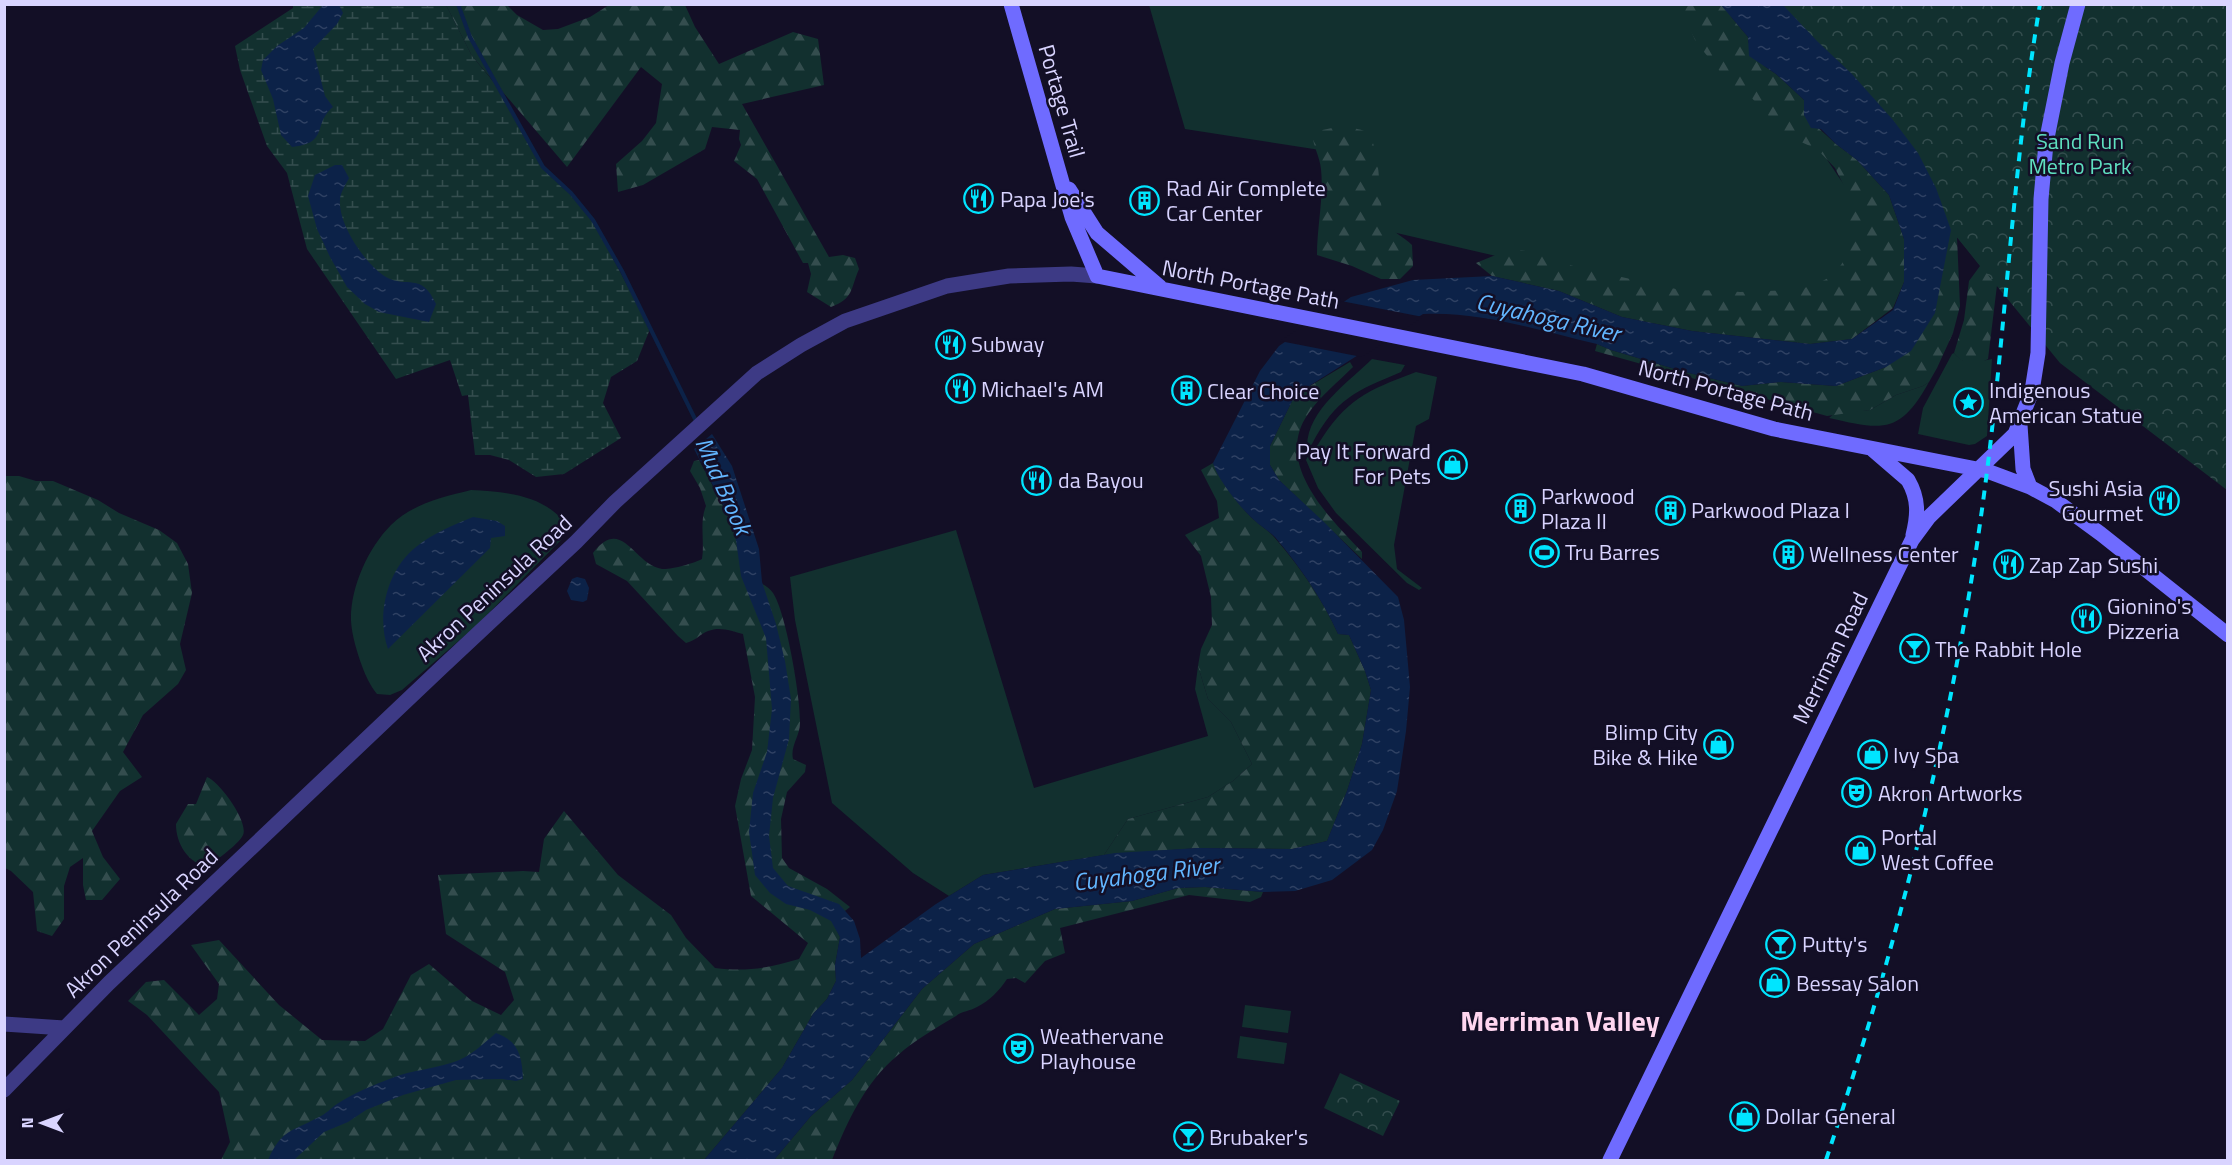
<svg xmlns="http://www.w3.org/2000/svg" width="2232" height="1165" font-family="'Titillium Web',sans-serif">
<style>
.green{fill:#12302f}
.forest{fill:url(#forest-firs)}
.wetland{fill:url(#wetland-marsh)}
.park{fill:url(#park-crowns)}
.water{fill:url(#water-ripples)}
.pier{fill:#130f26}
.lines{fill:none;stroke-linecap:round;stroke-linejoin:round}
.stream{stroke:#0c2248;stroke-width:4}
.tertiary{stroke:#3d3a85;stroke-width:15}
.secondary{stroke:#6f6bff;stroke-width:15}
.rail{stroke:#00e5ff;stroke-width:4;stroke-dasharray:9 8;stroke-linecap:butt}
.labels{text-anchor:middle;stroke-width:5;stroke-linejoin:round;paint-order:stroke}
.street-label{font-size:22px;fill:#d9d4ff;stroke:#130f26}
.park-label{font-size:22px;fill:#5fe0c0;stroke:#130f26}
.poi-label{font-size:22px;fill:#d9d4ff;stroke:#130f26;text-anchor:start}
.water-label{font-size:24px;font-style:italic;fill:#62b6ff;stroke:#130f26}
.district-label{font-size:28px;font-weight:bold;fill:#ffd6f0;stroke:#130f26}
</style>
<defs>
<pattern id="forest-firs" width="22" height="20" patternUnits="userSpaceOnUse" patternTransform="scale(1.5)"><rect width="22" height="20" fill="#12302f"/><path d="M5 1l3.5 6h-7zM16 11l3.5 6h-7z" fill="#344d4e"/></pattern>
<pattern id="wetland-marsh" width="20" height="14" patternUnits="userSpaceOnUse" patternTransform="scale(1.5)"><rect width="20" height="14" fill="#12302f"/><path d="M1 5h8M5 5V1M11 12h8M15 12V8" fill="none" stroke="#344d4e"/></pattern>
<pattern id="park-crowns" width="20" height="18" patternUnits="userSpaceOnUse" patternTransform="scale(1.5)"><rect width="20" height="18" fill="#12302f"/><path d="M2 6a3 3 0 1 1 6 0M12 15a3 3 0 1 1 6 0" fill="none" stroke="#344d4e"/></pattern>
<pattern id="water-ripples" width="26" height="14" patternUnits="userSpaceOnUse" patternTransform="scale(1.5)"><rect width="26" height="14" fill="#0c2248"/><path d="M2 4q2-2 4 0t4 0M15 11q2-2 4 0t4 0" fill="none" stroke="#2f4163"/></pattern>
</defs>
<rect width="100%" height="100%" fill="#130f26"/>
<path class="green" d="M1149 5H1723L1896 262 1799 326 1336 219 1346 154 1185 129Z
M1954 353C1965 367 1978 361 1992 359L1987 436 1975 444 1969 445 1918 434 1923 408 1952 354Z
M1372 359 1405 365 1401 372C1356 391 1336 398 1312 444L1309 447 1307 446C1308 409 1348 383 1372 359Z
M1416 372 1437 377 1429 419 1416 426 1394 545 1397 569 1422 588 1419 590 1407 583 1336 513 1318 488 1306 460C1308 455 1314 451 1317 446 1346 399 1366 391 1416 372Z
M1929 382C1900 435 1882 430 1829 418L1835 413 1870 410 1896 395 1923 386Z
M471 490C504 492 542 494 564 522L562 539 477 625 402 690 390 695 377 694C370 685 366 677 362 666 357 652 352 636 351 621 350 588 368 548 391 525 412 504 443 497 471 490Z
M956 530 1034 788 1208 736 1195 689 1198 666 1208 699 1231 722 1252 764 1233 781 1208 797 1128 819 1104 855 983 875 949 896 913 873 832 803 795 620 790 577Z
M1245 1005 1291 1011 1288 1033 1242 1027Z
M1240 1036 1287 1043 1284 1064 1237 1058Z"/>
<path class="forest" d="M446 5H507L517 15 543 30 558 29 590 17 609 5H685L695 27 719 64 793 32 818 39 824 85 742 104 829 257 843 255 855 258 859 269C850 290 854 298 831 307L807 292 811 274 808 263H803L757 179 734 161 741 145 739 139 740 130 712 127 705 149 643 185 618 192 616 164 642 141 656 123 662 84 641 67 567 167 472 56Z
M1683 5H1721L1748 37 1749 56 1776 74 1804 100V115L1836 144 1857 160 1889 195 1904 239V282L1893 308 1852 339 1810 344 1692 331 1622 317 1559 291 1492 276 1476 263 1498 254 1519 250 1538 253 1576 267 1685 291 1719 290 1740 292 1792 290 1813 286 1830 277 1841 265 1849 252 1853 237 1848 222 1844 186 1835 168 1817 149 1801 142 1780 128 1748 94 1734 89 1696 42 1685 18Z
M1351 127C1355 129 1360 129 1364 131 1384 143 1376 200 1385 220 1390 231 1404 237 1412 245L1413 266 1400 279H1381L1352 266 1317 255C1317 226 1324 197 1321 169 1320 156 1311 143 1313 132L1332 128Z
M1936 188 1997 285 1988 359C1975 366 1963 365 1954 353L1964 320 1969 281 1980 266 1957 237 1960 306 1953 333 1937 368 1929 382 1923 386 1896 395 1870 410 1827 416 1595 351 1597 344 1611 350 1685 372 1742 386 1781 382 1836 386 1886 367Z
M1350 362 1353 367C1338 382 1320 396 1308 414 1273 464 1330 518 1362 552V559L1279 480 1270 465V446L1295 395Z
M699 460 734 526 746 575C754 580 768 585 773 593 786 612 801 699 800 723 800 736 790 746 793 759L806 765 805 772 787 792 781 819 782 858 789 868 827 889 850 907 832 921 840 937 835 965 836 981 827 999 813 1014 782 1068 704 1160H221L230 1142 219 1092 147 1015 128 1001 146 982 164 980 199 1015 217 999 219 984 191 945 219 940 279 1005 322 1040 365 1041 383 1029 411 975 429 964 472 1001 501 1015 514 1000 505 972 446 934 438 875 523 871 539 872 544 839 564 811 618 875 671 915 686 938 715 968C747 972 768 968 799 959L808 943 751 896 735 806 741 779 752 750 755 697 743 634C732 631 720 626 708 631 700 634 697 640 686 643L678 636 627 581 596 564 593 553C622 515 634 565 662 569 670 570 695 563 702 559 705 541 699 523 706 506L700 488 690 471 694 461Z
M1213 463C1219 480 1240 507 1253 519 1260 526 1268 530 1274 537 1300 567 1322 598 1338 634L1349 635 1365 671 1371 690 1362 744 1347 791 1327 841 1292 849 1198 848 1104 855 1128 819 1208 797 1233 781 1252 764 1231 722 1208 699 1198 666 1201 649 1212 625 1211 597 1201 556 1185 535 1219 518 1217 501 1201 470Z
M5 476H19L36 481H53L98 500 119 513 159 530 177 543 188 564 192 593 180 644 186 670 178 684 143 715 123 752 142 777 120 791 92 831 103 857 120 879 102 900H86L83 885V858L70 867 64 886V919L52 936 37 931 33 892 11 871 5 868Z
M207 777C219 781 249 822 243 835 238 845 217 859 208 867 188 863 176 844 176 824L188 804H196Z
M1205 887 1263 892 1261 897 1250 902 1189 895 1060 928 1065 953 1045 961 1025 983 1016 978 1007 979C1000 990 989 1001 977 1007 970 1011 962 1011 956 1016 936 1028 915 1040 898 1055 865 1082 847 1122 832 1160H774L811 1116 852 1080 922 989 974 944 1055 909 1132 901 1178 888Z"/>
<path class="wetland" d="M293 5H446L472 56 497 86 543 167 571 193 593 220 650 329 637 361 611 377 603 403 621 438 564 474 536 477 509 460 490 455H475L468 395 462 396 450 360 396 379 307 249 287 173 267 146 240 70 235 46 293 8Z"/>
<path class="park" d="M1752 5H2227V490L2060 363 1951 230Z
M1340 1073 1400 1101 1383 1136 1324 1108Z"/>
<path class="water" d="M323 5H339L343 13 337 24 313 49 325 96 333 107C312 124 330 143 292 147L281 135 273 99 261 70 263 60 277 46 304 28Z
M1721 5H1783L1817 41 1852 74 1893 120 1918 153 1936 188 1951 230 1935 313 1911 351 1886 367 1836 386 1781 382 1742 386 1685 372 1611 350 1597 344C1541 331 1481 311 1423 314L1295 395 1270 446V465L1279 480 1325 523 1398 597 1404 620 1410 687 1406 731 1397 791 1383 830 1372 850 1332 880 1295 891 1263 892 1205 887 1178 888 1132 901 1055 909 974 944 922 989 852 1080 811 1116 774 1160H704L782 1068 813 1014 827 999 836 981 835 965 840 937 831 921 810 910 786 904 770 893 755 875 749 832 753 793 767 752 772 709 766 638 741 576 734 526 694 449 712 434 732 466 759 549 762 582 776 624 785 661 791 699 789 739 773 798 769 836 773 868 788 886 839 904 854 921 860 939 861 958 936 904 983 875 1115 853 1198 848 1292 849 1327 841 1347 791 1362 744 1371 690 1365 671 1349 635 1338 634C1322 598 1300 567 1275 537 1268 530 1260 526 1253 519 1240 507 1218 480 1213 463L1260 371 1279 346 1351 297 1413 280 1492 276 1559 291 1622 317 1692 331 1810 344 1852 339 1893 310 1904 282V239L1889 195 1857 160 1836 144 1821 129 1811 128 1804 115V100L1776 74 1749 56 1748 37Z
M335 165H342L349 178C346 184 340 193 340 200 338 225 366 265 386 277 407 289 421 271 436 304L429 322 379 312 365 304 347 287 330 257 317 229 308 196 315 175Z
M473 517 497 521 505 526V536L491 538 490 548 388 649C376 615 387 570 416 547 433 533 454 525 473 517Z
M577 577 585 579 589 588 587 600 583 602 571 600 567 591 572 579Z
M496 1033C519 1041 522 1057 523 1079L516 1081 502 1079 456 1080 403 1095 366 1110 348 1122 324 1132 294 1160H268C282 1129 291 1132 319 1117 326 1114 331 1108 337 1104 354 1093 373 1085 392 1078 412 1070 434 1069 454 1062 470 1057 484 1043 496 1033Z"/>
<path class="pier" d="M1341 301 1423 317 1362 357 1280 341Z"/>
<g class="lines">
<path class="stream" d="M458 4 470 37 543 167 571 193 593 220 622 271 697 423"/>
<path class="tertiary" d="M4 1024 64 1028
M4 1090 109 983 441 668 576 542 615 502 757 373 801 345 845 321 947 286 1009 276 1071 274 1097 276"/>
<path class="secondary" d="M1011 4 1072 217 1097 276 1583 374 1774 429 1987 471 2030 487 2056 501 2101 534 2228 635
M1069 189 1097 233 1160 287
M2020 425 2023 469 2030 487
M1872 449 1908 480C1919 499 1918 515 1913 535
M1610 1160 1912 540 1929 517 2015 434 2032 391 2038 353 2041 199 2046 143 2062 63 2078 4"/>
<path class="rail" d="M1826 1160C1899 941 1955 717 1985 487 2006 327 2013 164 2040 4"/>
</g>
<defs>
<symbol id="restaurant-ring" viewBox="-11 -11 22 22"><circle r="9.5" fill="#130f26" stroke="#00e5ff" stroke-width="1.5"/><path d="M-5-6h1v4h1v-4h1v4h1v-4h1v5L-1.5 .5V6h-2V.5L-5-1ZM5-6V6H3V1.5H1.5Q1.5-4 5-6Z" fill="#00e5ff"/></symbol>
<symbol id="building-ring" viewBox="-11 -11 22 22"><circle r="9.5" fill="#130f26" stroke="#00e5ff" stroke-width="1.5"/><path d="M-4-6H4V6H1V3H-1V6H-4ZM-2.5-4.3h1.7v1.8h-1.7ZM.8-4.3h1.7v1.8H.8ZM-2.5-1h1.7V.8h-1.7ZM.8-1h1.7V.8H.8Z" fill="#00e5ff"/></symbol>
<symbol id="sight-ring" viewBox="-11 -11 22 22"><circle r="9.5" fill="#130f26" stroke="#00e5ff" stroke-width="1.5"/><path d="M0-6L1.8-2.2L6-1.7L2.9 1.2L3.7 5.4L0 3.3L-3.7 5.4L-2.9 1.2L-6-1.7L-1.8-2.2Z" fill="#00e5ff"/></symbol>
<symbol id="shop-ring" viewBox="-11 -11 22 22"><circle r="9.5" fill="#130f26" stroke="#00e5ff" stroke-width="1.5"/><path d="M-5-2.5h2.3a2.7 3.5 0 0 1 5.4 0H5L5.5 6h-11ZM-1.5-2.5h3a1.5 2.3 0 0 0-3 0Z" fill="#00e5ff"/></symbol>
<symbol id="stadium-ring" viewBox="-11 -11 22 22"><circle r="9.5" fill="#130f26" stroke="#00e5ff" stroke-width="1.5"/><path d="M0-5a6.5 5 0 1 0 0 10a6.5 5 0 1 0 0-10ZM-3.5-1.8h7v3.6h-7Z" fill="#00e5ff"/></symbol>
<symbol id="bar-ring" viewBox="-11 -11 22 22"><circle r="9.5" fill="#130f26" stroke="#00e5ff" stroke-width="1.5"/><path d="M-6-5H6L.8 .8V4.5H3.5V6h-7V4.5H-.8V.8Z" fill="#00e5ff"/></symbol>
<symbol id="theatre-ring" viewBox="-11 -11 22 22"><circle r="9.5" fill="#130f26" stroke="#00e5ff" stroke-width="1.5"/><path d="M-5-5.5Q0-4 5-5.5V0Q5 5 0 6Q-5 5-5 0ZM-3.3-2.5H-1v1.5H-3.3ZM1-2.5H3.3v1.5H1ZM-2.8 1Q0 5.5 2.8 1Z" fill="#00e5ff"/></symbol>
</defs>
<g fill-rule="evenodd">
<use href="#restaurant-ring" x="962" y="182" width="33" height="33"/>
<use href="#building-ring" x="1128" y="184" width="33" height="33"/>
<use href="#restaurant-ring" x="934" y="328" width="33" height="33"/>
<use href="#restaurant-ring" x="944" y="372" width="33" height="33"/>
<use href="#building-ring" x="1170" y="374" width="33" height="33"/>
<use href="#sight-ring" x="1952" y="386" width="33" height="33"/>
<use href="#shop-ring" x="1436" y="448" width="33" height="33"/>
<use href="#restaurant-ring" x="1020" y="464" width="33" height="33"/>
<use href="#restaurant-ring" x="2148" y="484" width="33" height="33"/>
<use href="#building-ring" x="1504" y="492" width="33" height="33"/>
<use href="#building-ring" x="1654" y="494" width="33" height="33"/>
<use href="#stadium-ring" x="1528" y="536" width="33" height="33"/>
<use href="#building-ring" x="1772" y="538" width="33" height="33"/>
<use href="#restaurant-ring" x="1992" y="548" width="33" height="33"/>
<use href="#restaurant-ring" x="2070" y="602" width="33" height="33"/>
<use href="#bar-ring" x="1898" y="632" width="33" height="33"/>
<use href="#shop-ring" x="1702" y="728" width="33" height="33"/>
<use href="#shop-ring" x="1856" y="738" width="33" height="33"/>
<use href="#theatre-ring" x="1840" y="776" width="33" height="33"/>
<use href="#shop-ring" x="1844" y="834" width="33" height="33"/>
<use href="#bar-ring" x="1764" y="928" width="33" height="33"/>
<use href="#shop-ring" x="1758" y="966" width="33" height="33"/>
<use href="#theatre-ring" x="1002" y="1032" width="33" height="33"/>
<use href="#shop-ring" x="1728" y="1100" width="33" height="33"/>
<use href="#bar-ring" x="1172" y="1120" width="33" height="33"/>
</g>
<g class="labels">
<g class="street-label">
<text transform="translate(1062 101) rotate(74)" y="8">Portage Trail</text>
<text transform="translate(1251 284) rotate(11)" y="8">North Portage Path</text>
<text transform="translate(1726 390) rotate(15)" y="8">North Portage Path</text>
<text transform="translate(494 588) rotate(-43)" y="8">Akron Peninsula Road</text>
<text transform="translate(1830 658) rotate(-64)" y="8">Merriman Road</text>
<text transform="translate(141 923) rotate(-44)" y="8">Akron Peninsula Road</text>
</g>
<g class="park-label">
<text x="2080" y="149">Sand Run<tspan x="2080" dy="25">Metro Park</tspan></text>
</g>
<g class="poi-label">
<text x="1166" y="196">Rad Air Complete<tspan x="1166" dy="25">Car Center</tspan></text>
<text x="1000" y="207">Papa Joe's</text>
<text x="971" y="352">Subway</text>
<text x="981" y="397">Michael's AM</text>
<text x="1989" y="398">Indigenous<tspan x="1989" dy="25">American Statue</tspan></text>
<text x="1207" y="399">Clear Choice</text>
<text x="1431" y="459" text-anchor="end">Pay It Forward<tspan x="1431" dy="25">For Pets</tspan></text>
<text x="1058" y="488">da Bayou</text>
<text x="2143" y="496" text-anchor="end">Sushi Asia<tspan x="2143" dy="25">Gourmet</tspan></text>
<text x="1541" y="504">Parkwood<tspan x="1541" dy="25">Plaza II</tspan></text>
<text x="1691" y="518">Parkwood Plaza I</text>
<text x="1565" y="560">Tru Barres</text>
<text x="1809" y="562">Wellness Center</text>
<text x="2029" y="573">Zap Zap Sushi</text>
<text x="2107" y="614">Gionino's<tspan x="2107" dy="25">Pizzeria</tspan></text>
<text x="1935" y="657">The Rabbit Hole</text>
<text x="1698" y="740" text-anchor="end">Blimp City<tspan x="1698" dy="25">Bike &amp; Hike</tspan></text>
<text x="1893" y="763">Ivy Spa</text>
<text x="1878" y="801">Akron Artworks</text>
<text x="1881" y="845">Portal<tspan x="1881" dy="25">West Coffee</tspan></text>
<text x="1802" y="952">Putty's</text>
<text x="1796" y="991">Bessay Salon</text>
<text x="1040" y="1044">Weathervane<tspan x="1040" dy="25">Playhouse</tspan></text>
<text x="1765" y="1124">Dollar General</text>
<text x="1209" y="1145">Brubaker's</text>
</g>
<g class="water-label">
<text transform="translate(1548 318) rotate(13)" y="8">Cuyahoga River</text>
<text transform="translate(723 486) rotate(66)" y="8">Mud Brook</text>
<text transform="translate(1146 874) rotate(-7)" y="8">Cuyahoga River</text>
</g>
<g class="district-label">
<text x="1560" y="1031">Merriman Valley</text>
</g>
</g>
<rect width="2232" height="1165" fill="none" stroke="#d9d4ff" stroke-width="12"/>
<g transform="translate(42 1123) rotate(270)" stroke="#130f26" stroke-width="4.5" paint-order="stroke">
<path d="M0-4.5L10 22L0 15L-10 22Z" fill="#d9d4ff"/>
<text y="-9" font-size="16" font-weight="bold" text-anchor="middle" fill="#d9d4ff">N</text>
</g>
</svg>
